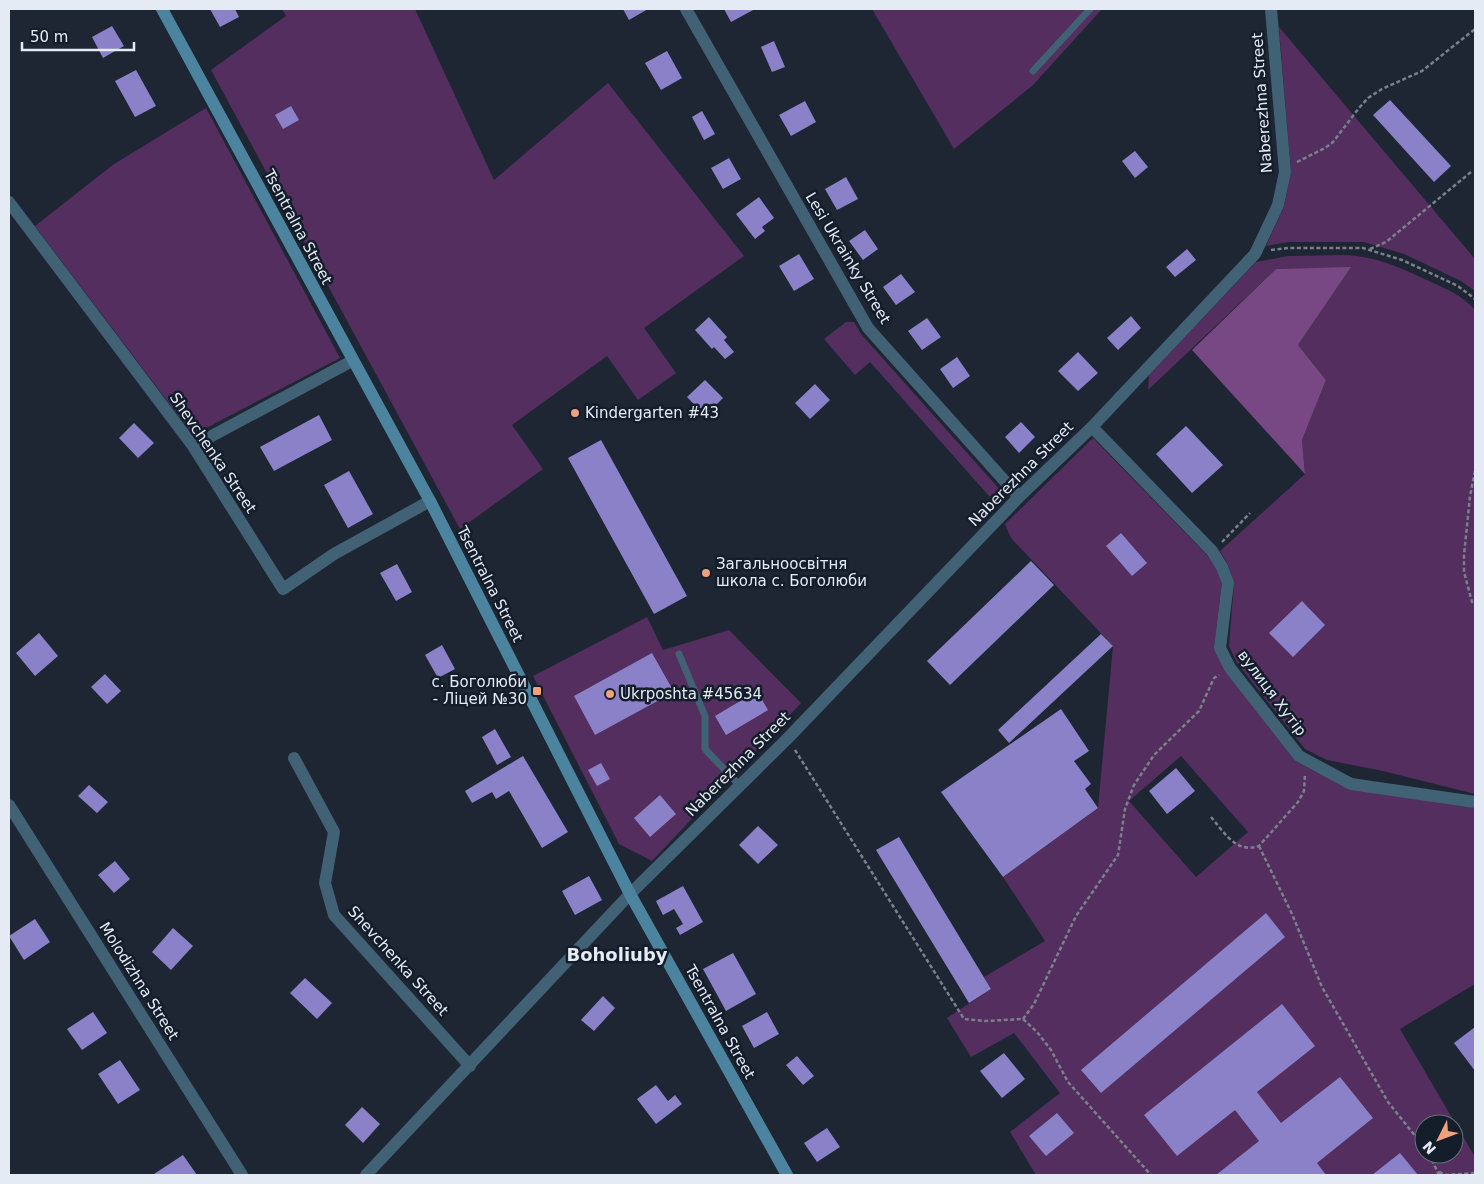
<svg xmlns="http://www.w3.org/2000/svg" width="1484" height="1184" font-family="'DejaVu Sans',sans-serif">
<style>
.green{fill:#532e5e;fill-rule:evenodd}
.forest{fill:#774884}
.building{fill:#8b81c9}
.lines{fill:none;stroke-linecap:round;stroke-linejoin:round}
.path{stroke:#7a818d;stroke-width:2.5;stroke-dasharray:4 2.5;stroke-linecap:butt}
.lane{stroke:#416274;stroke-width:7}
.street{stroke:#416274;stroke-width:12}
.secondary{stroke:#4c84a0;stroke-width:12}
.poi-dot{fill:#f1a17c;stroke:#141d2a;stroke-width:2}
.labels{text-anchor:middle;stroke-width:5;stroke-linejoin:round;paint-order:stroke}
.street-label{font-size:15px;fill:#e5ebf5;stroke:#141d2a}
.poi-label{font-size:15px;fill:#e5ebf5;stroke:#141d2a;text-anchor:start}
.quarter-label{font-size:18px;font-weight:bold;fill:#e5ebf5;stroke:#141d2a}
</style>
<rect width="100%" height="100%" fill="#1e2634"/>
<path class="green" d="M282 9H415L494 180 608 83 744 256 644 328 676 373 638 400 607 356 512 425 543 469 460 529 211 70 286 16Z
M872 9H1102L1033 85 954 149Z
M1279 27 1475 259V291L1461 281 1404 254 1364 242H1288L1266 246 1284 207 1291 172Z
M206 108 340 358 193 435 35 226 114 164Z
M1344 255C1376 256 1401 268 1429 281 1447 289 1463 296 1475 310V794L1383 771 1327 760 1305 749 1237 663 1229 646 1234 583 1227 563 1220 551 1305 474 1302 440 1326 380 1298 345 1350 268 1276 269 1148 390 1149 375 1256 262 1288 256Z
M846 322H854L861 334 1002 492 997 505 870 362 855 375 824 339Z
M1093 438 1207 555 1217 569 1222 584 1214 649 1295 761 1349 789 1475 808V984L1400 1029 1475 1157V1175H1036L1010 1132 1060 1093 1014 1033 971 1057 947 1018 991 989 984 977 1045 941 1003 877 1098 808 1113 646 1011 538 1005 524ZM1181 756 1248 832 1196 877 1129 801ZM1424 1124H1454V1154H1424Z
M647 617 663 650 729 630 801 703 652 861 619 844 533 676Z"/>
<path class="forest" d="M1351 267 1298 345 1326 380 1302 440 1305 474 1192 350 1276 269Z"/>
<path class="building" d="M210 9H235L239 17 220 27Z
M623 9H648L629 20Z
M724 9H755L731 22Z
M112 26 124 46 103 58 92 37Z
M774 41 785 67 772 72 761 47Z
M667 51 682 78 661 90 645 63Z
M136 70 156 106 135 117 115 81Z
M1390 100 1451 166 1434 182 1373 115Z
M805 101 816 122 791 136 779 115Z
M291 106 299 120 283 129 275 115Z
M702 111 715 134 704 140 692 117Z
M1135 151 1148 167 1135 178 1122 161Z
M729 158 741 179 723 189 711 168Z
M846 177 858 199 837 210 825 189Z
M759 197 774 218 762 227 765 231 755 239 736 214Z
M865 230 878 249 863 260 849 241Z
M1187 249 1196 260 1175 277 1166 267Z
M799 254 814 279 794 291 779 266Z
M901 274 915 292 896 305 883 287Z
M1131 316 1141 328 1118 350 1107 338Z
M709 317 727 337 724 340 734 352 725 359 714 347 712 349 695 330Z
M927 318 941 337 922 350 908 331Z
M1078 352 1098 373 1078 391 1058 371Z
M957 357 970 376 953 388 940 369Z
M705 380 723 398 705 416 687 397Z
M815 384 830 400 810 419 795 403Z
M319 415 332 440 274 471 260 447Z
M1021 422 1035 437 1019 453 1005 437Z
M134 423 154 443 138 458 119 438Z
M1186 426 1223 465 1192 493 1156 454Z
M601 440 687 596 654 614 568 458Z
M349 471 373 514 348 528 324 485Z
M1121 533 1147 563 1132 576 1106 546Z
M1031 561 1054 585 950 685 927 661Z
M397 564 412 592 396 601 380 573Z
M1302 601 1325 625 1293 657 1269 633Z
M39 633 58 656 35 676 16 653Z
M1101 634 1113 646 1009 743 998 730Z
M442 645 455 669 438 678 425 655Z
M652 653 674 692 595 735 574 696Z
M105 674 121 691 107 704 91 687Z
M757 691 768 710 726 735 715 716Z
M1061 709 1089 751 1074 761 1091 784 1085 789 1098 808 1003 877 941 792Z
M495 729 511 757 497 765 482 737Z
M523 756 568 832 542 848 509 791 496 799 492 792 472 803 465 791Z
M601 763 610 779 597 786 588 770Z
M1176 768 1195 791 1167 814 1149 791Z
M89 785 108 802 97 813 78 796Z
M660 795 676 814 650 837 634 818Z
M758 826 778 845 758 864 739 845Z
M899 837 991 989 969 1003 876 850Z
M115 861 130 879 114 893 98 875Z
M589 876 602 900 575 915 562 891Z
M683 886 703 922 680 935 676 928 683 924 674 909 663 915 656 901Z
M1266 913 1285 937 1101 1093 1081 1070Z
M35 919 50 942 24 960 9 936Z
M173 928 193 946 171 970 152 952Z
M733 953 756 994 726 1011 703 969Z
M305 978 332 1003 317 1019 290 993Z
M603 996 615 1008 594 1031 581 1020Z
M1282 1004 1315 1046 1257 1092 1281 1123 1340 1077 1373 1118 1317 1163 1326 1175H1216L1259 1141 1235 1110 1177 1156 1144 1115Z
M93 1012 107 1033 82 1050 67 1029Z
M767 1012 779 1034 754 1048 742 1026Z
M1475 1027V1071L1454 1043Z
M1004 1053 1025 1079 1002 1098 980 1071Z
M797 1056 814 1076 803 1085 786 1065Z
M120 1060 140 1090 118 1104 98 1074Z
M656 1085 668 1101 675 1095 682 1104 656 1124 637 1099Z
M362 1107 380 1124 363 1143 345 1125Z
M1057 1113 1074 1133 1046 1156 1029 1136Z
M827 1128 840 1147 817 1162 804 1143Z
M1400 1153 1418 1175H1372Z
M183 1155 197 1175H155L154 1174Z"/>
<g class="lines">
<path class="path" d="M1297 162 1325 148 1333 142 1359 108 1368 98 1382 89 1422 71 1475 29
M1370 249 1386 242 1471 172
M1271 250 1288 248H1363L1402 260 1458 286 1475 299
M1475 471 1470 496 1464 555V572L1472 602 1475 603
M1222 542 1250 513
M795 750 964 1019 985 1021 1023 1019 1037 1032 1051 1050 1068 1082 1151 1175
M1211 817C1224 832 1236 854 1259 846L1298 802 1304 791 1305 774
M1259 846 1292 914 1322 987 1388 1102 1424 1147
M1023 1019 1034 1004 1076 916 1118 855 1125 809 1134 785 1154 755 1199 711 1214 678 1219 675
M1429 1154 1439 1175
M1439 1172 1446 1175 1475 1173"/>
<path class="lane" d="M1033 71 1090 9
M679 654 705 716V749L740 786"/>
<path class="street" d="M686 9 868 328 1019 497
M9 202 193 446 283 589 334 554 430 501
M1092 427 1212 551 1222 567 1228 583 1220 648 1230 668 1299 756 1351 784 1475 802
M193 446 352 361
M294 758 334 832 325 883 334 915 470 1066
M9 805 242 1175
M366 1175 630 894 788 738 1019 497 1092 427 1255 254 1278 205 1285 172 1271 9"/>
<path class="secondary" d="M162 9 430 501 630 894 787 1175"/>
</g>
<g class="poi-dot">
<circle cx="575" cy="413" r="5"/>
<circle cx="706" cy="573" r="5"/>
<rect x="532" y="686" width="10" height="10" rx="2.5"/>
<circle cx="610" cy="694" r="5"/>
</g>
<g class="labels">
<g class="street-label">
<text transform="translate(1262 103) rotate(-94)" y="5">Naberezhna Street</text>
<text transform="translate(298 227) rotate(62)" y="5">Tsentralna Street</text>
<text transform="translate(848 258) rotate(59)" y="5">Lesi Ukrainky Street</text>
<text transform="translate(213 453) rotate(56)" y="5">Shevchenka Street</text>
<text transform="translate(1021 474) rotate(-45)" y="5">Naberezhna Street</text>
<text transform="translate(490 584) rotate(63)" y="5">Tsentralna Street</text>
<text transform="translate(1272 693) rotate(53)" y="5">вулиця Хутір</text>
<text transform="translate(738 764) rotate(-45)" y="5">Naberezhna Street</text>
<text transform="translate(398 961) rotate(48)" y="5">Shevchenka Street</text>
<text transform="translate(139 981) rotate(58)" y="5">Molodizhna Street</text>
<text transform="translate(720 1022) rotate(61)" y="5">Tsentralna Street</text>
</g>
<g class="poi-label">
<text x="585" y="418">Kindergarten #43</text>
<text x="716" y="569">Загальноосвітня<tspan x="716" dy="17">школа с. Боголюби</tspan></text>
<text x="527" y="687" text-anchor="end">с. Боголюби<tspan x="527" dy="17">- Ліцей №30</tspan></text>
<text x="620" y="699">Ukrposhta #45634</text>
</g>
<g class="quarter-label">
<text x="617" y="961">Boholiuby</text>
</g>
</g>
<rect width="1484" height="1184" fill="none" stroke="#e5ebf5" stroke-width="20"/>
<g transform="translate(1439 1139) rotate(228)"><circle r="24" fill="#141d2a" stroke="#686f7b"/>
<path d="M0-4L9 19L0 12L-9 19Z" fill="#f1a17c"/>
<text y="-8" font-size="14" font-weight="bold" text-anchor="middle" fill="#e5ebf5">N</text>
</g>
<path d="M22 42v8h112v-8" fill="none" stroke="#e5ebf5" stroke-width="2.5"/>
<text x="30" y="42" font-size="15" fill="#e5ebf5" stroke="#141d2a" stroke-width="4" paint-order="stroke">50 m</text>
</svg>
